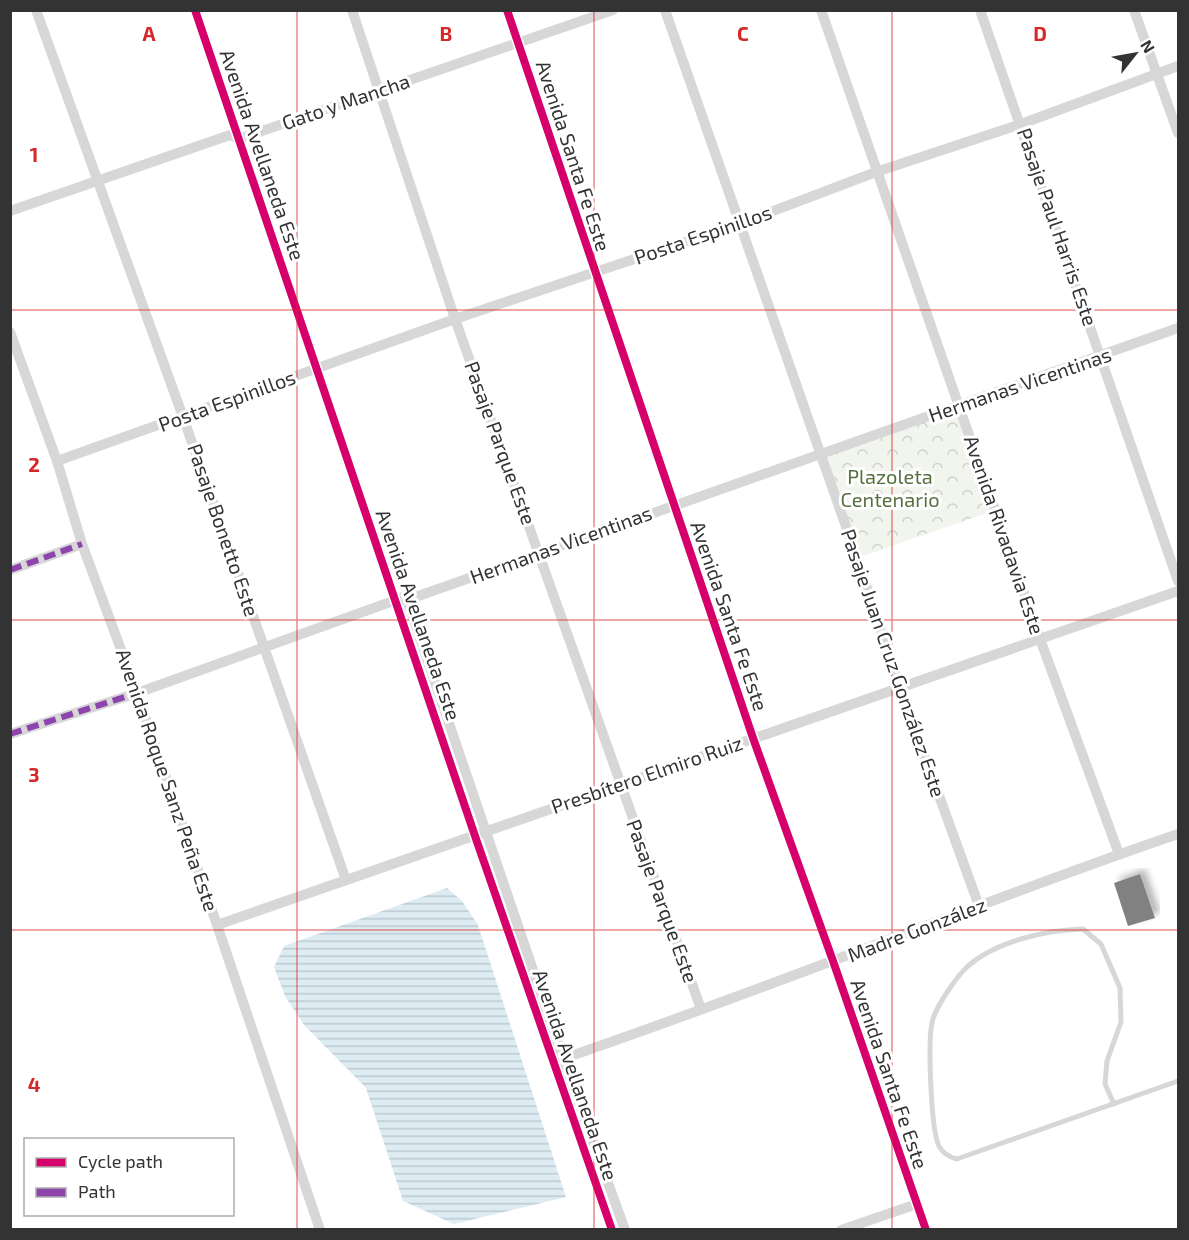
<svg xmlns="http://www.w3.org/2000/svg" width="1189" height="1240" font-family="'Exo 2',sans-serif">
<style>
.park{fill:url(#park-crowns)}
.water{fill:url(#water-rules)}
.building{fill:#818181;filter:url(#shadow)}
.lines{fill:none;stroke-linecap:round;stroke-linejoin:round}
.lane{stroke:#d7d7d7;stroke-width:5}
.street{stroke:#d7d7d7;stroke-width:10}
.quiet{stroke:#8e44ad;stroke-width:6;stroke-dasharray:12 6;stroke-linecap:butt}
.cycleway-casing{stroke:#fff;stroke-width:11}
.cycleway{stroke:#d6006c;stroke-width:8}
.grid{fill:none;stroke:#d62828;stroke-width:1.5;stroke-opacity:0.55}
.labels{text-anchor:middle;stroke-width:6;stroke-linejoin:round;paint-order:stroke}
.street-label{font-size:20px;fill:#333;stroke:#fff}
.park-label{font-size:20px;fill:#56703f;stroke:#fff}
.grid-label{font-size:20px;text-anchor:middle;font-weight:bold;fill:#d62828;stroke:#fff;stroke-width:6;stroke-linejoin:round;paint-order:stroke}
</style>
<defs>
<pattern id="park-crowns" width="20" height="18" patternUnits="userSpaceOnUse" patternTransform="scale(1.5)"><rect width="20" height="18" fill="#f1f5ed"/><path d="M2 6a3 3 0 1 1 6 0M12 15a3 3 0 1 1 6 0" fill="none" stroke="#cfd2cc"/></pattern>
<pattern id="water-rules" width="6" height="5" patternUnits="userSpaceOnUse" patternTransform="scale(1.5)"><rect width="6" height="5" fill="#ddebf3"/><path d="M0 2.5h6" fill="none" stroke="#becad1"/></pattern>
<filter id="shadow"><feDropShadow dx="5.5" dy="-5.5" stdDeviation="3" flood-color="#0004"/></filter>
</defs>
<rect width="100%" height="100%" fill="#fff"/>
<path class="park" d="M960 407 996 510 857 558 819 455Z"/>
<path class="water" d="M447 888 462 901 478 925 566 1197 454 1224 403 1201 366 1088 304 1025 285 996 274 967 284 946Z"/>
<path class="building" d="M1140 874 1155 918 1128 926 1114 883Z"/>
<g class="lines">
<path class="lane" d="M1114 1104 1105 1084 1107 1061 1121 1022 1120 988 1101 944 1083 929C1046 930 997 941 968 966 957 976 937 1005 933 1019 927 1036 931 1131 939 1146 943 1154 949 1157 957 1159L1178 1081"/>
<path class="street" d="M36 10 183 417 346 880
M195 10 475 836 612 1230
M352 10 455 319 701 1009
M507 10 753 738 833 961 926 1230
M665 10 857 558 900 688 979 906
M821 10 1040 639 1119 854
M980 10 1178 581
M1134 10 1178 133
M10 211 230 135 239 139 613 10
M10 332 57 461 82 544 137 693 217 925 320 1230
M57 461 455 319 739 224 876 172 1021 124 1178 66
M10 570 82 544
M404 596 407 600 563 1058 625 1230
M10 734 137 693 396 600H407L1178 328
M217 925 1178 591
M556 1061C766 990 970 905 1178 834
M841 1230 917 1204"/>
<path class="quiet" d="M10 570 82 544
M10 734 137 693"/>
<defs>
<path id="cycleway" d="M195 10 475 836 612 1230
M507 10 753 738 833 961 926 1230"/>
</defs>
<use href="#cycleway" class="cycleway-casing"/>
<use href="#cycleway" class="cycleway"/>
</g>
<path class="grid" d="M297 10V1230M594 10V1230M892 10V1230M10 310H1178M10 620H1178M10 930H1178"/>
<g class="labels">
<g class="street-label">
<text transform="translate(346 102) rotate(-19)" y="7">Gato y Mancha</text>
<text transform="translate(262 155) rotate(71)" y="7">Avenida Avellaneda Este</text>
<text transform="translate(573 156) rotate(72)" y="7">Avenida Santa Fe Este</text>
<text transform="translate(1057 227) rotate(71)" y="7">Pasaje Paul Harris Este</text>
<text transform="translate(703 235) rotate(-19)" y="7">Posta Espinillos</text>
<text transform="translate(1020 385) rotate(-19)" y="7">Hermanas Vicentinas</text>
<text transform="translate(227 401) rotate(-20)" y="7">Posta Espinillos</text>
<text transform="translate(500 443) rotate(70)" y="7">Pasaje Parque Este</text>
<text transform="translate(223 530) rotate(71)" y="7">Pasaje Bonetto Este</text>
<text transform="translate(1004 535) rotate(71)" y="7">Avenida Rivadavia Este</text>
<text transform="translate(561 545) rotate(-20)" y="7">Hermanas Vicentinas</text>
<text transform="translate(418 615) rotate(71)" y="7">Avenida Avellaneda Este</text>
<text transform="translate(729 616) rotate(71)" y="7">Avenida Santa Fe Este</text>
<text transform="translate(893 663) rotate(71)" y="7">Pasaje Juan Cruz González Este</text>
<text transform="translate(647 775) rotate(-19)" y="7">Presbítero Elmiro Ruiz</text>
<text transform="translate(167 780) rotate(71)" y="7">Avenida Roque Sanz Peña Este</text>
<text transform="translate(662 901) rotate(70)" y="7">Pasaje Parque Este</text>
<text transform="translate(917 930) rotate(-21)" y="7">Madre González</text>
<text transform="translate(889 1074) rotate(71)" y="7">Avenida Santa Fe Este</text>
<text transform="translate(575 1075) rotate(71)" y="7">Avenida Avellaneda Este</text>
</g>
<g class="park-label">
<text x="890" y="484">Plazoleta<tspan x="890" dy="23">Centenario</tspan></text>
</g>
</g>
<g class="grid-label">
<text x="149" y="41">A</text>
<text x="446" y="41">B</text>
<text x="743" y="41">C</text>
<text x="1040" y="41">D</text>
<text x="34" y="162">1</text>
<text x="34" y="472">2</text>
<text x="34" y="782">3</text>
<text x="34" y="1092">4</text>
</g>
<rect width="1189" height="1240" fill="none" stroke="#333333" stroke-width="24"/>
<rect x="24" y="1138" width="210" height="78" fill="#ffffff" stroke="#adadad" stroke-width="1.5"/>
<rect x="36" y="1158" width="30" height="9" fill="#d6006c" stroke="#adadad" stroke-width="1.5"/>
<text x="78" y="1168" font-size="18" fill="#333333">Cycle path</text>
<rect x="36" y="1188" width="30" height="9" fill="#8e44ad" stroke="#adadad" stroke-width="1.5"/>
<text x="78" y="1198" font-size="18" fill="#333333">Path</text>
<g transform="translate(1135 54) rotate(59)" stroke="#ffffff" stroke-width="4.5" paint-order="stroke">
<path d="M0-4.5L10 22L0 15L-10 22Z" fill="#333333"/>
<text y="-9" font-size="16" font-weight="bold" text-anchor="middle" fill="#333333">N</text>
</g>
</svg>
